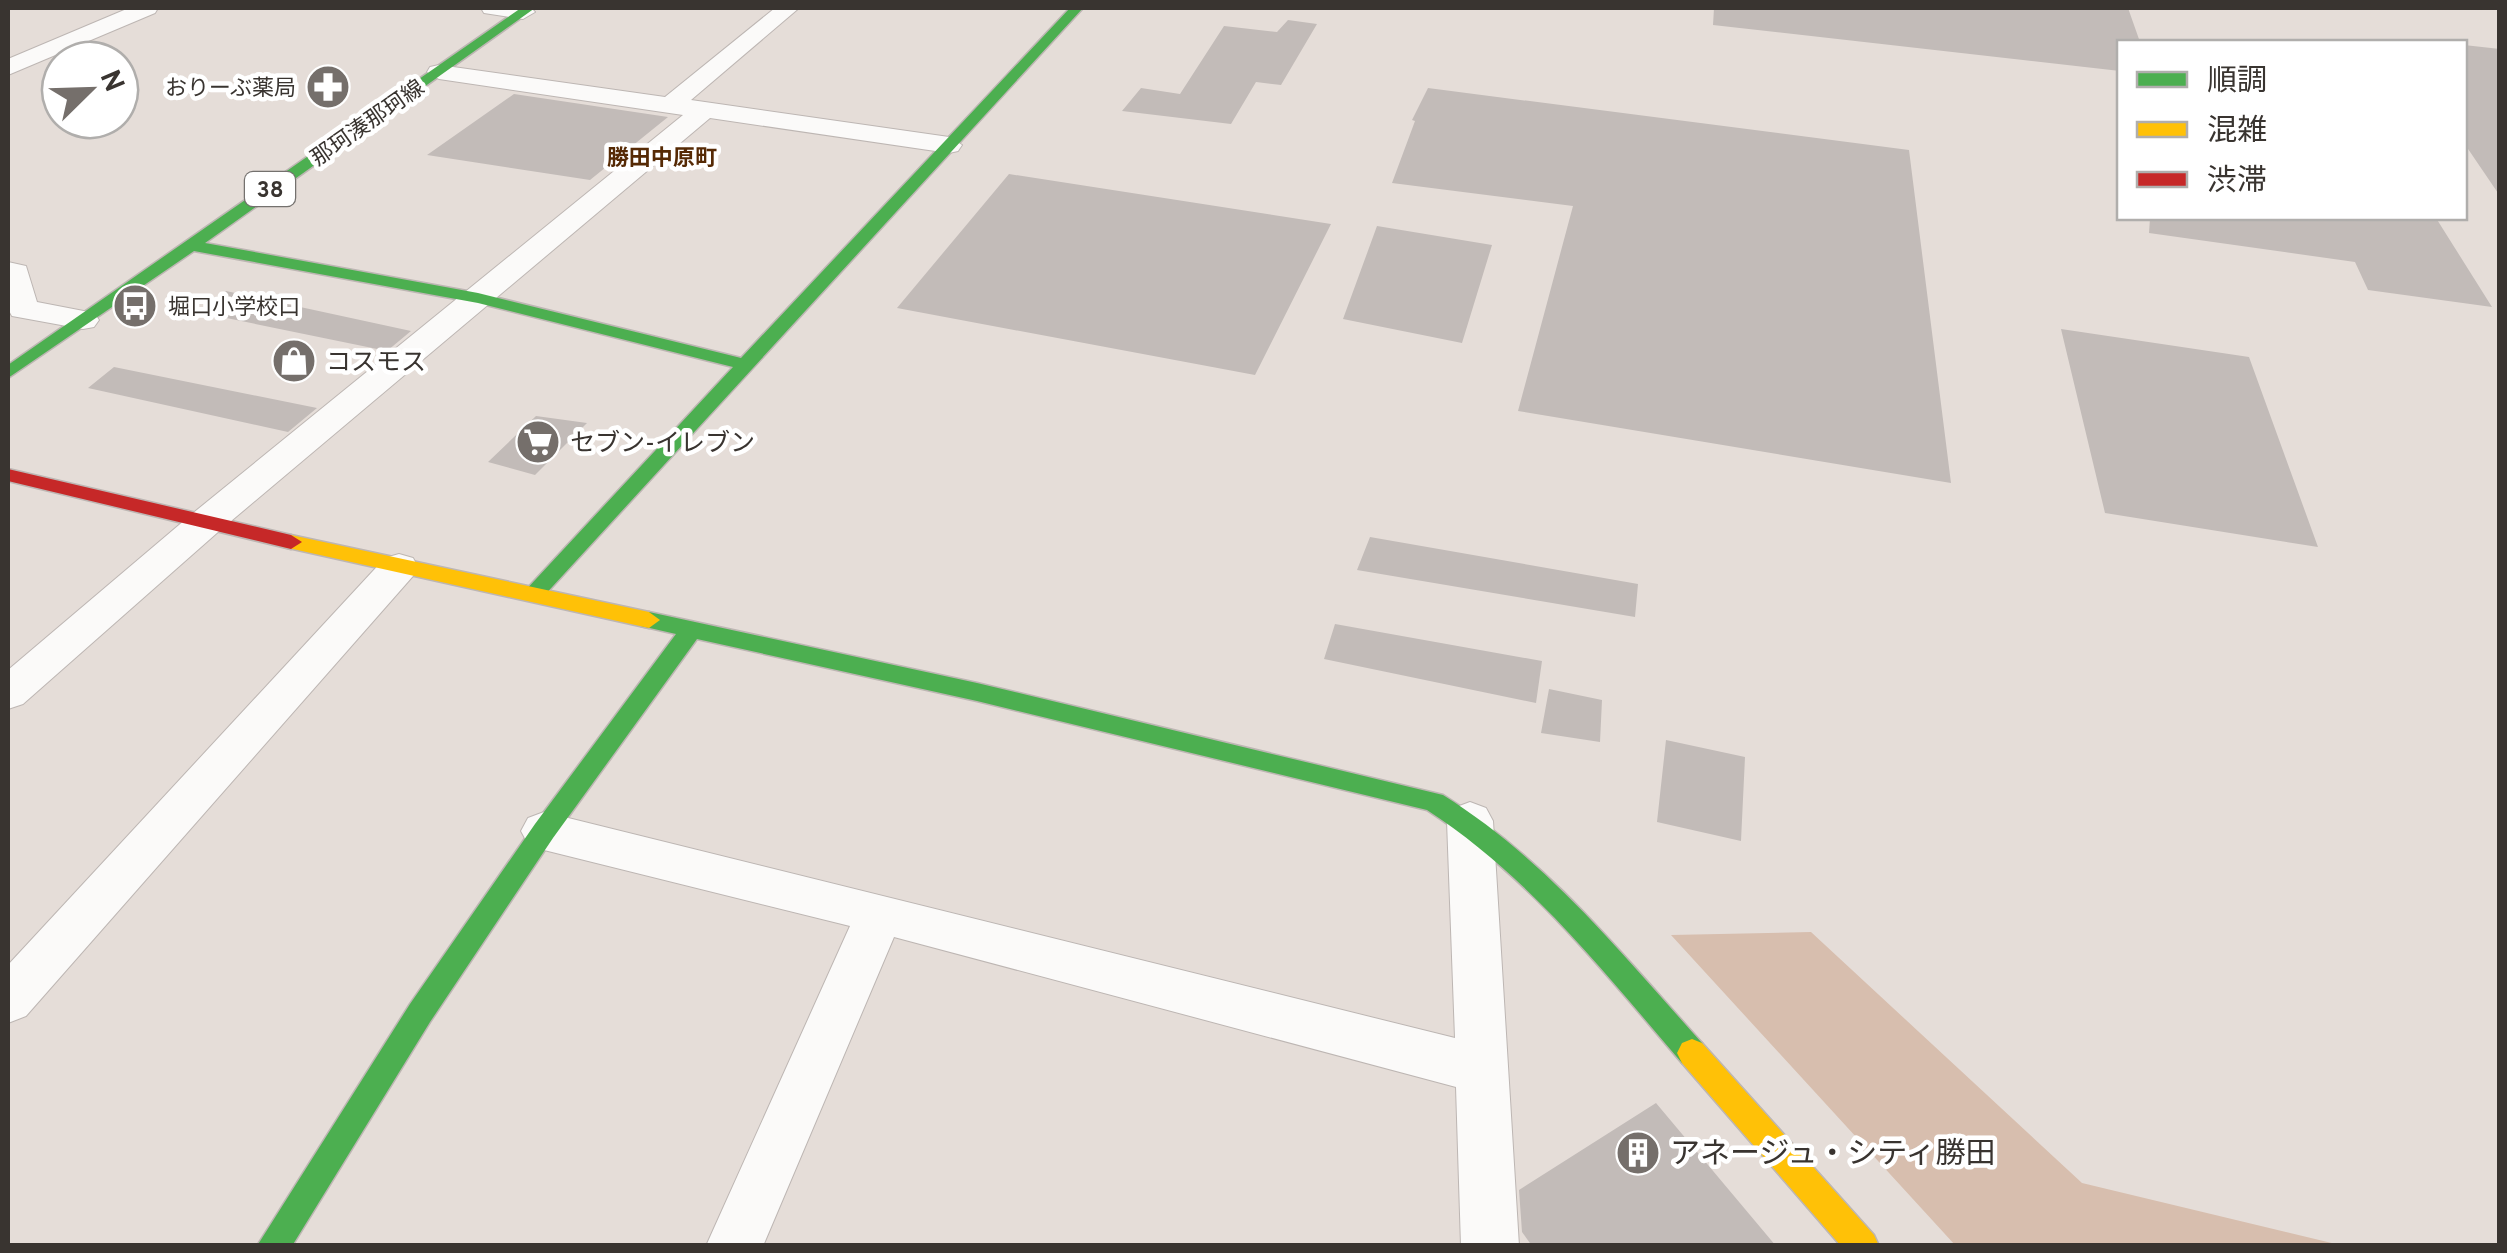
<svg xmlns="http://www.w3.org/2000/svg" width="2507" height="1253" font-family="Overpass,'Noto Sans JP',sans-serif">
<style>
.forest{fill:#d7beae}
.building{fill:#c2bbb8}
.lines{fill:none;stroke-linecap:round;stroke-linejoin:round}
.street-casing{stroke:#bdb6b3;stroke-width:2}
.fast-casing{stroke:#bdb6b3;stroke-width:3}
.slow-casing{stroke:#bdb6b3;stroke-width:3}
.jam-casing{stroke:#bdb6b3;stroke-width:3}
.street{fill:#fbfaf9;fill-rule:evenodd}
.fast{fill:#4caf50;fill-rule:evenodd}
.slow{fill:#ffc107;fill-rule:evenodd}
.jam{fill:#c62828;fill-rule:evenodd}
.labels{text-anchor:middle;stroke-width:9;stroke-linejoin:round;paint-order:stroke}
.far-poi-label{font-size:22px;fill:#393430;stroke:#fff;text-anchor:end}
.far-street-label{font-size:22px;fill:#393430;stroke:#fff}
.far-neighbourhood-label{font-size:22px;font-weight:bold;fill:#562a05;stroke:#fff}
.shield{fill:#fff;stroke:#74716e;stroke-width:2.5}
.shield-label{font-size:22px;font-weight:bold;fill:#393430}
.poi-label{font-size:25px;fill:#393430;stroke:#fff;text-anchor:start}
.near-poi-label{font-size:30px;fill:#393430;stroke:#fff;text-anchor:start}
</style>
<rect width="100%" height="100%" fill="#e5ddd8"/>
<path class="forest" d="M1811 932 2082 1183 2340 1245H1955L1671 935Z"/>
<path class="building" d="M1714 8H2128L2140 42H2120V71L1713 25Z
M1288 20 1317 24 1281 85 1256 82 1231 124 1122 111 1141 88 1180 94 1224 26 1277 32Z
M2464 45 2500 49V196L2464 143Z
M1428 88 1909 150 1951 483 1518 411 1573 206 1392 183 1415 121 1412 120Z
M514 94 668 117 590 180 427 155Z
M1009 174 1331 224 1255 375 897 308Z
M2150 218H2436L2492 307 2368 290 2355 262 2149 233Z
M1377 226 1492 245 1462 343 1343 319Z
M226 291 411 331 387 351 197 312Z
M2061 329 2249 357 2318 547 2105 513Z
M114 367 317 408 288 432 88 388Z
M536 416 587 423 535 475 488 462Z
M1370 537 1638 584 1635 617 1357 570Z
M1335 624 1542 661 1536 703 1324 659Z
M1549 689 1602 700 1600 742 1541 733Z
M1666 740 1745 757 1741 841 1657 822Z
M1656 1103 1776 1246H1532L1522 1232 1519 1190Z"/>
<g class="lines">
<defs>
<path id="street" d="M129 8H158L155 13 8 75V59Z
M481 8H531L535 12 523 19 484 13Z
M775 8H799L691 100 949 137 962 145 958 151 949 153 710 118 218 532 23 704 8 709V670L192 514 683 115 439 79 427 72 430 67 439 65 665 97Z
M8 262 26 266 37 302 94 313 99 320 94 327 83 329 12 316 8 309Z
M399 554 413 558 418 567 413 576 26 1016 8 1023V965L385 558Z
M1470 802 1486 808 1493 821 1519 1246H1461L1456 1087 894 937 763 1246H706L850 926 544 850 528 844 521 831 528 818 544 812 1455 1038 1447 821 1454 808Z"/>
<path id="fast" d="M521 8H535L205 243 478 293 741 358 1070 8H1083L542 598 534 601 523 593 733 367 478 303 194 251 8 378V365Z
M649 612 977 683 1443 795C1547 860 1621 953 1702 1043L1707 1053 1702 1063 1692 1067 1682 1063C1603 971 1530 877 1427 810L977 701 697 639 553 838 430 1022 292 1246H257L410 1004 535 824 676 634 641 626 638 620 641 614Z"/>
<path id="slow" d="M291 535 649 612 660 620 649 628 284 547 280 542 284 537Z
M1692 1039 1702 1043 1874 1235 1879 1246H1841L1682 1063 1677 1053 1682 1043Z"/>
<path id="jam" d="M8 469 291 535 302 542 291 549 8 481Z"/>
</defs>
<use href="#street" class="street-casing"/>
<use href="#fast" class="fast-casing"/>
<use href="#slow" class="slow-casing"/>
<use href="#jam" class="jam-casing"/>
<use href="#street" class="street"/>
<use href="#fast" class="fast"/>
<use href="#slow" class="slow"/>
<use href="#jam" class="jam"/>
</g>
<defs>
<symbol id="pharmacy-disc" viewBox="-11 -11 22 22"><circle r="9.5" fill="#756f6b" stroke="#fff"/><path d="M-2-6h4v4h4v4h-4v4h-4v-4h-4v-4h4Z" fill="#fff"/></symbol>
<symbol id="bus-disc" viewBox="-11 -11 22 22"><circle r="9.5" fill="#756f6b" stroke="#fff"/><path d="M-5-6H5V4H4V6H2V4H-2V6H-4V4H-5ZM-3.5-4V0h7V-4ZM-3.5 1.2v1.5H-2V1.2ZM2 1.2v1.5H3.5V1.2Z" fill="#fff"/></symbol>
<symbol id="shop-disc" viewBox="-11 -11 22 22"><circle r="9.5" fill="#756f6b" stroke="#fff"/><path d="M-5-2.5h2.3a2.7 3.5 0 0 1 5.4 0H5L5.5 6h-11ZM-1.5-2.5h3a1.5 2.3 0 0 0-3 0Z" fill="#fff"/></symbol>
<symbol id="supermarket-disc" viewBox="-11 -11 22 22"><circle r="9.5" fill="#756f6b" stroke="#fff"/><path d="M-6-5.5h2.5l.6 2H6L4.5 2H-2.5L-4.4-4H-6ZM-1.5 3.2a1.3 1.3 0 1 0 .1 0ZM3 3.2a1.3 1.3 0 1 0 .1 0Z" fill="#fff"/></symbol>
<symbol id="building-disc" viewBox="-11 -11 22 22"><circle r="9.5" fill="#756f6b" stroke="#fff"/><path d="M-4-6H4V6H1V3H-1V6H-4ZM-2.5-4.3h1.7v1.8h-1.7ZM.8-4.3h1.7v1.8H.8ZM-2.5-1h1.7V.8h-1.7ZM.8-1h1.7V.8H.8Z" fill="#fff"/></symbol>
</defs>
<g fill-rule="evenodd">
<use href="#pharmacy-disc" x="303" y="62" width="50" height="50"/>
<use href="#bus-disc" x="110" y="281" width="50" height="50"/>
<use href="#shop-disc" x="269" y="336" width="50" height="50"/>
<use href="#supermarket-disc" x="513" y="417" width="50" height="50"/>
<use href="#building-disc" x="1613" y="1128" width="50" height="50"/>
</g>
<g class="labels">
<g class="far-poi-label">
<text x="296" y="95">おりーぶ薬局</text>
<text x="168" y="314" text-anchor="start">堀口小学校口</text>
</g>
<g class="far-street-label">
<text transform="translate(367 122) rotate(-35)" y="8">那珂湊那珂線</text>
</g>
<g class="far-neighbourhood-label">
<text x="662" y="165">勝田中原町</text>
</g>
<rect class="shield" x="245" y="172" width="50" height="34" rx="8"/>
<g class="shield-label">
<text x="270" y="197">38</text>
</g>
<g class="poi-label">
<text x="326" y="370">コスモス</text>
<text x="570" y="451">セブン-イレブン</text>
</g>
<g class="near-poi-label">
<text x="1670" y="1163">アネージュ・シティ勝田</text>
</g>
</g>
<rect width="2507" height="1253" fill="none" stroke="#393430" stroke-width="20"/>
<rect x="2117" y="40" width="350" height="180" fill="#ffffff" stroke="#b0aeac" stroke-width="2.5"/>
<rect x="2137" y="72" width="50" height="15" fill="#4caf50" stroke="#b0aeac" stroke-width="2.5"/>
<text x="2207" y="90" font-size="30" fill="#393430">順調</text>
<rect x="2137" y="122" width="50" height="15" fill="#ffc107" stroke="#b0aeac" stroke-width="2.5"/>
<text x="2207" y="140" font-size="30" fill="#393430">混雑</text>
<rect x="2137" y="172" width="50" height="15" fill="#c62828" stroke="#b0aeac" stroke-width="2.5"/>
<text x="2207" y="190" font-size="30" fill="#393430">渋滞</text>
<g transform="translate(90 90) rotate(67)"><circle r="48" fill="#ffffff" stroke="#b0aeac" stroke-width="2.5"/>
<path d="M0-8L18 38L0 25L-18 38Z" fill="#756f6b"/>
<text y="-15" font-size="28" font-weight="bold" text-anchor="middle" fill="#393430">N</text>
</g>
</svg>
